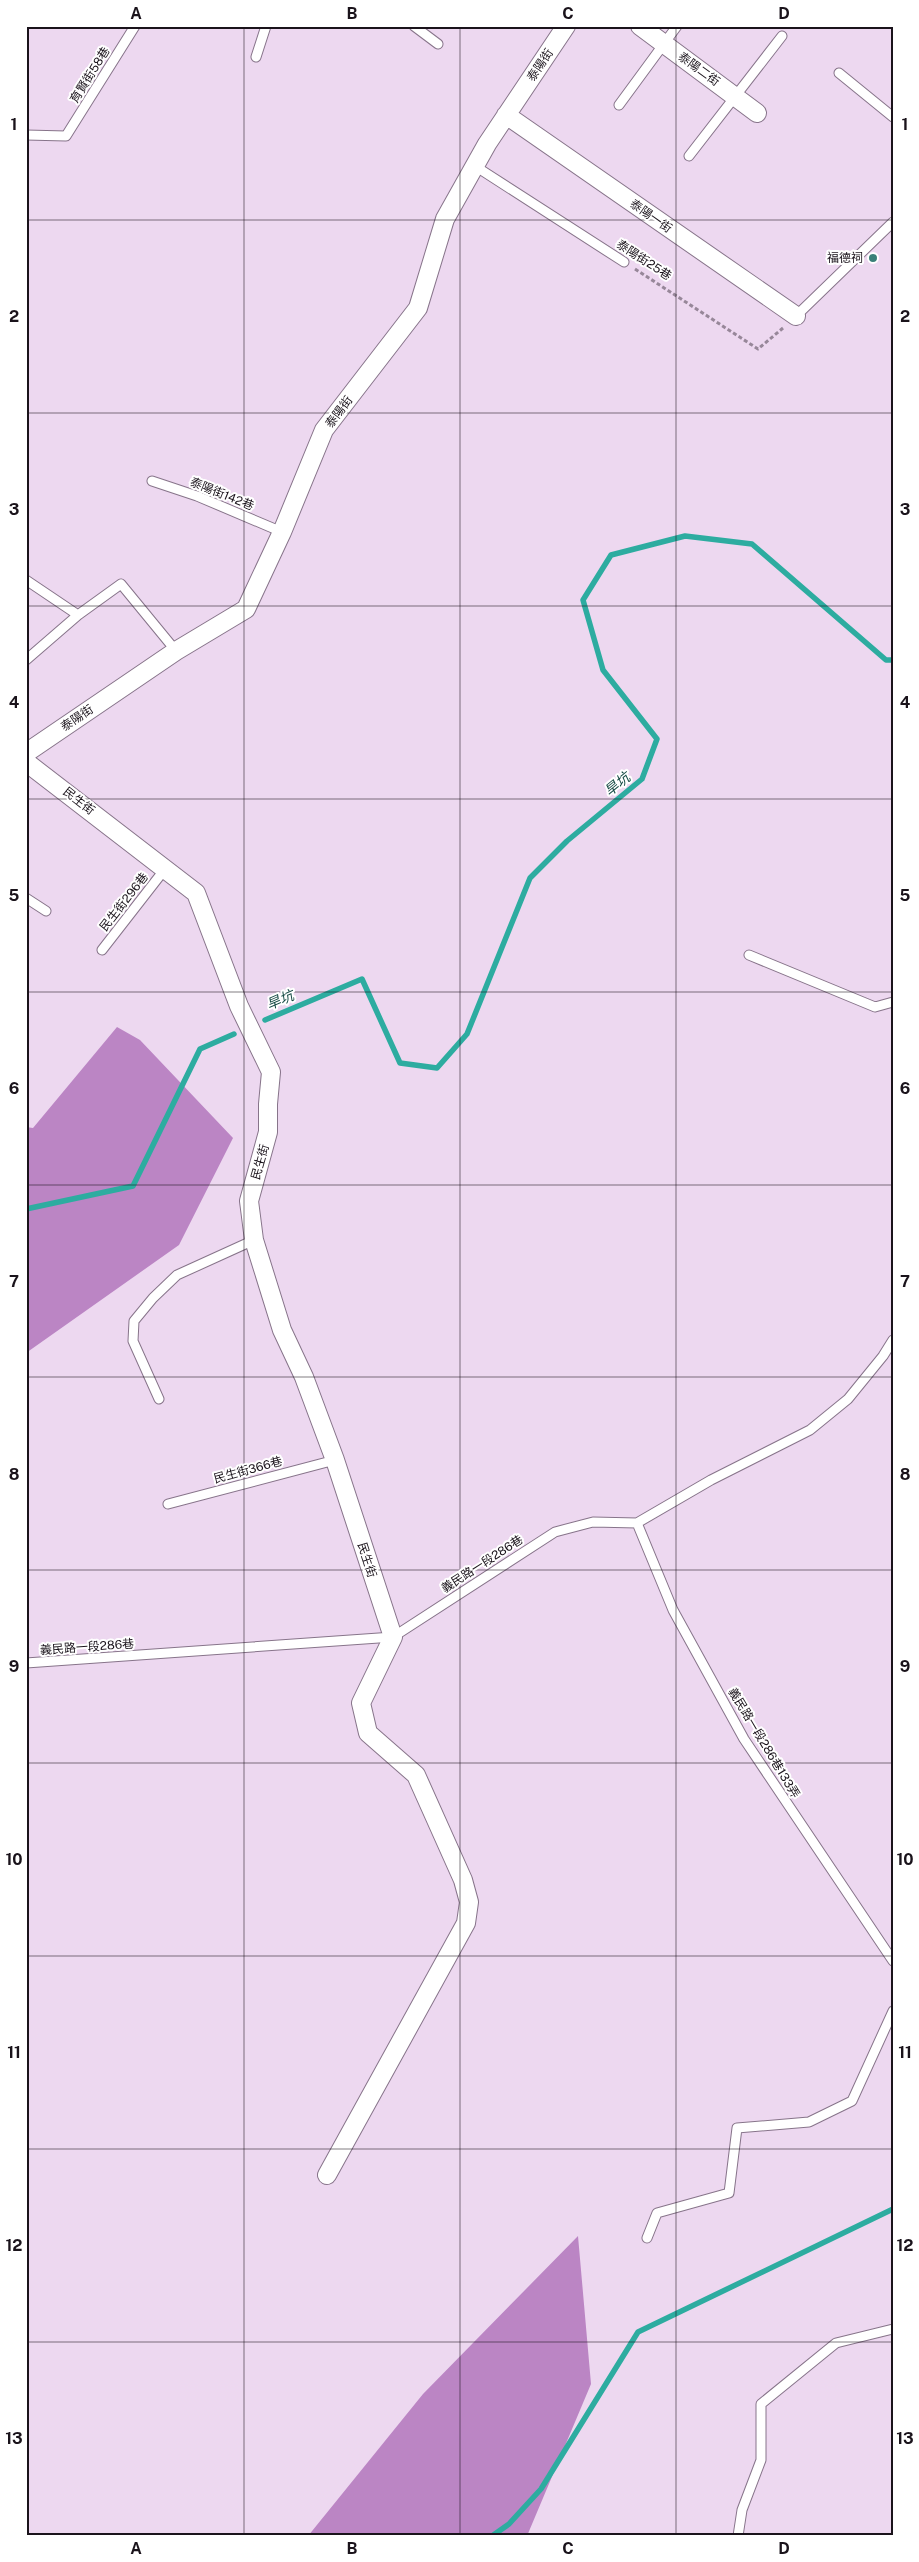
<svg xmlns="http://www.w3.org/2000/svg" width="919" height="2562" font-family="'Public Sans','Noto Sans TC',sans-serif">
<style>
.forest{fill:#bb85c4}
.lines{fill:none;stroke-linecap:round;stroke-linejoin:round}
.stream{stroke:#2daca0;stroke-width:5.5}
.lane-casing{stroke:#87748a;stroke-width:11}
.street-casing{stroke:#87748a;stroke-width:20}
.path{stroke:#978799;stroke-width:3;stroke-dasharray:4 2.5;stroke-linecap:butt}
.lane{stroke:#fff;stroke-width:9}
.street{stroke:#fff;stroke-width:18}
.grid{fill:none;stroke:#1a131b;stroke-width:1;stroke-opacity:0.55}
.poi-dot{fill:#398078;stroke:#fff;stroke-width:2}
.labels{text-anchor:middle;stroke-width:4;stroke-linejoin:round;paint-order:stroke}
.street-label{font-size:12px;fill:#1a131b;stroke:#fff}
.poi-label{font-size:12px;fill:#1a131b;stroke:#fff;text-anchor:end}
.water-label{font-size:14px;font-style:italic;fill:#144943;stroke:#fff}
.neatline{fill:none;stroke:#1a131b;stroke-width:2}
.grid-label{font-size:16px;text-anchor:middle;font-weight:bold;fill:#1a131b}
</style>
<rect width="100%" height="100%" fill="#edd8f0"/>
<path class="forest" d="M117 1027 140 1040 233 1138 179 1245 26 1353V1127L33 1128Z
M578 2236 591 2384 527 2536H308L423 2394Z"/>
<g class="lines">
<path class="stream" d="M265 1020 362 979 400 1063 437 1068 467 1034 530 878 567 841 642 779 657 739 603 670 583 600 611 555 685 536 752 544 886 660H893
M26 1209 133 1186 200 1049 234 1034
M492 2536 509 2524 541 2489 638 2332 893 2209"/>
<defs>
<path id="lane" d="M414 26 438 44
M256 57 266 26
M839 73 893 117
M619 105 677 26
M26 135 66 136 135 26
M689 156 782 36
M475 166 624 262
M796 316 893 222
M152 481 197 496 282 532
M26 580 78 615
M26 660 78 615 121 584 176 651
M26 898 46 911
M102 950 165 869
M749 955 875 1007 893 1002
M159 1399 133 1341 134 1321 153 1298 177 1275 254 1240
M168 1504 335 1460
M637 1523 673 1610 744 1739 893 1961
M26 1663 393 1637 555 1532 593 1522 637 1523 711 1480 810 1430 848 1399 883 1356 893 1340
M647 2238 657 2213 729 2193 737 2128 809 2122 852 2101 893 2011
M738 2536 742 2510 761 2460V2404L836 2343 893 2329"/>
<path id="street" d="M640 26 757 113
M506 115 796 316
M26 753 176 651 246 609 282 532 324 430 418 308 445 219 487 144 566 26
M26 762 196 893 239 1006 271 1072 268 1104V1132L249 1201 254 1240 282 1330 304 1377 335 1460 393 1637 361 1703 368 1733 416 1775 463 1880 469 1902 466 1923 327 2175"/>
</defs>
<use href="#lane" class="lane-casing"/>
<use href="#street" class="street-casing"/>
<path class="path" d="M635 269 758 349 783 328"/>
<use href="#lane" class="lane"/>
<use href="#street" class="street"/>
</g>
<path class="grid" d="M244 26V2536M460 26V2536M676 26V2536M26 220H893M26 413H893M26 606H893M26 799H893M26 992H893M26 1185H893M26 1377H893M26 1570H893M26 1763H893M26 1956H893M26 2149H893M26 2342H893"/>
<circle class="poi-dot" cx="873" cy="258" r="5"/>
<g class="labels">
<g class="street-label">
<text transform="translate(540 65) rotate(-56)" y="4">泰陽街</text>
<text transform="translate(699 69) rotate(36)" y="4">泰陽二街</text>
<text transform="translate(90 75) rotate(-58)" y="4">育賢街58巷</text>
<text transform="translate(651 216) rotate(35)" y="4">泰陽一街</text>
<text transform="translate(644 260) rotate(33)" y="4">泰陽街25巷</text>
<text transform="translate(339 412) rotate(-53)" y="4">泰陽街</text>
<text transform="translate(222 494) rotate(22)" y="4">泰陽街142巷</text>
<text transform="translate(77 718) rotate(-34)" y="4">泰陽街</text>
<text transform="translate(79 801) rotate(38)" y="4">民生街</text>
<text transform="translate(124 902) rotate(-52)" y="4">民生街296巷</text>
<text transform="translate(260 1162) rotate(-74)" y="4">民生街</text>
<text transform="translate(248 1470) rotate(-15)" y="4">民生街366巷</text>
<text transform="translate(367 1560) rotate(72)" y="4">民生街</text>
<text transform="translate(482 1564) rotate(-33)" y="4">義民路一段286巷</text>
<text transform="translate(87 1647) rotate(-4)" y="4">義民路一段286巷</text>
<text transform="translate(764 1743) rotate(59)" y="4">義民路一段286巷133弄</text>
</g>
<g class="poi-label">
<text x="863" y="262">福德祠</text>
</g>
<g class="water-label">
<text transform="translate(617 784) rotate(-39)" y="5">旱坑</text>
<text transform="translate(280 1000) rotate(-23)" y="5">旱坑</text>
</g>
</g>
<rect width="919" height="2562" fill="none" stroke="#ffffff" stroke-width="55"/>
<rect x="28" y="28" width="864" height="2506" class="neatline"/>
<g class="grid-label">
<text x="136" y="19">A</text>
<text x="352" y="19">B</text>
<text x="568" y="19">C</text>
<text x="784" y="19">D</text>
<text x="14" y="130">1</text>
<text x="905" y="130">1</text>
<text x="14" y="322">2</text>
<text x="905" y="322">2</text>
<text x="14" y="515">3</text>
<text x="905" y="515">3</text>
<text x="14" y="708">4</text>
<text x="905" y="708">4</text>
<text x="14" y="901">5</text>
<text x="905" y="901">5</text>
<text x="14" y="1094">6</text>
<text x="905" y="1094">6</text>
<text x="14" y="1287">7</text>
<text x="905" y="1287">7</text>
<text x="14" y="1480">8</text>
<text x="905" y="1480">8</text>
<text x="14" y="1672">9</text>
<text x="905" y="1672">9</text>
<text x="14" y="1865">10</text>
<text x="905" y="1865">10</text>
<text x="14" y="2058">11</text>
<text x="905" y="2058">11</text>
<text x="14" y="2251">12</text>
<text x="905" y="2251">12</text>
<text x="14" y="2444">13</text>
<text x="905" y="2444">13</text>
<text x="136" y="2554">A</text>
<text x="352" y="2554">B</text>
<text x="568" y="2554">C</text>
<text x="784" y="2554">D</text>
</g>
</svg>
